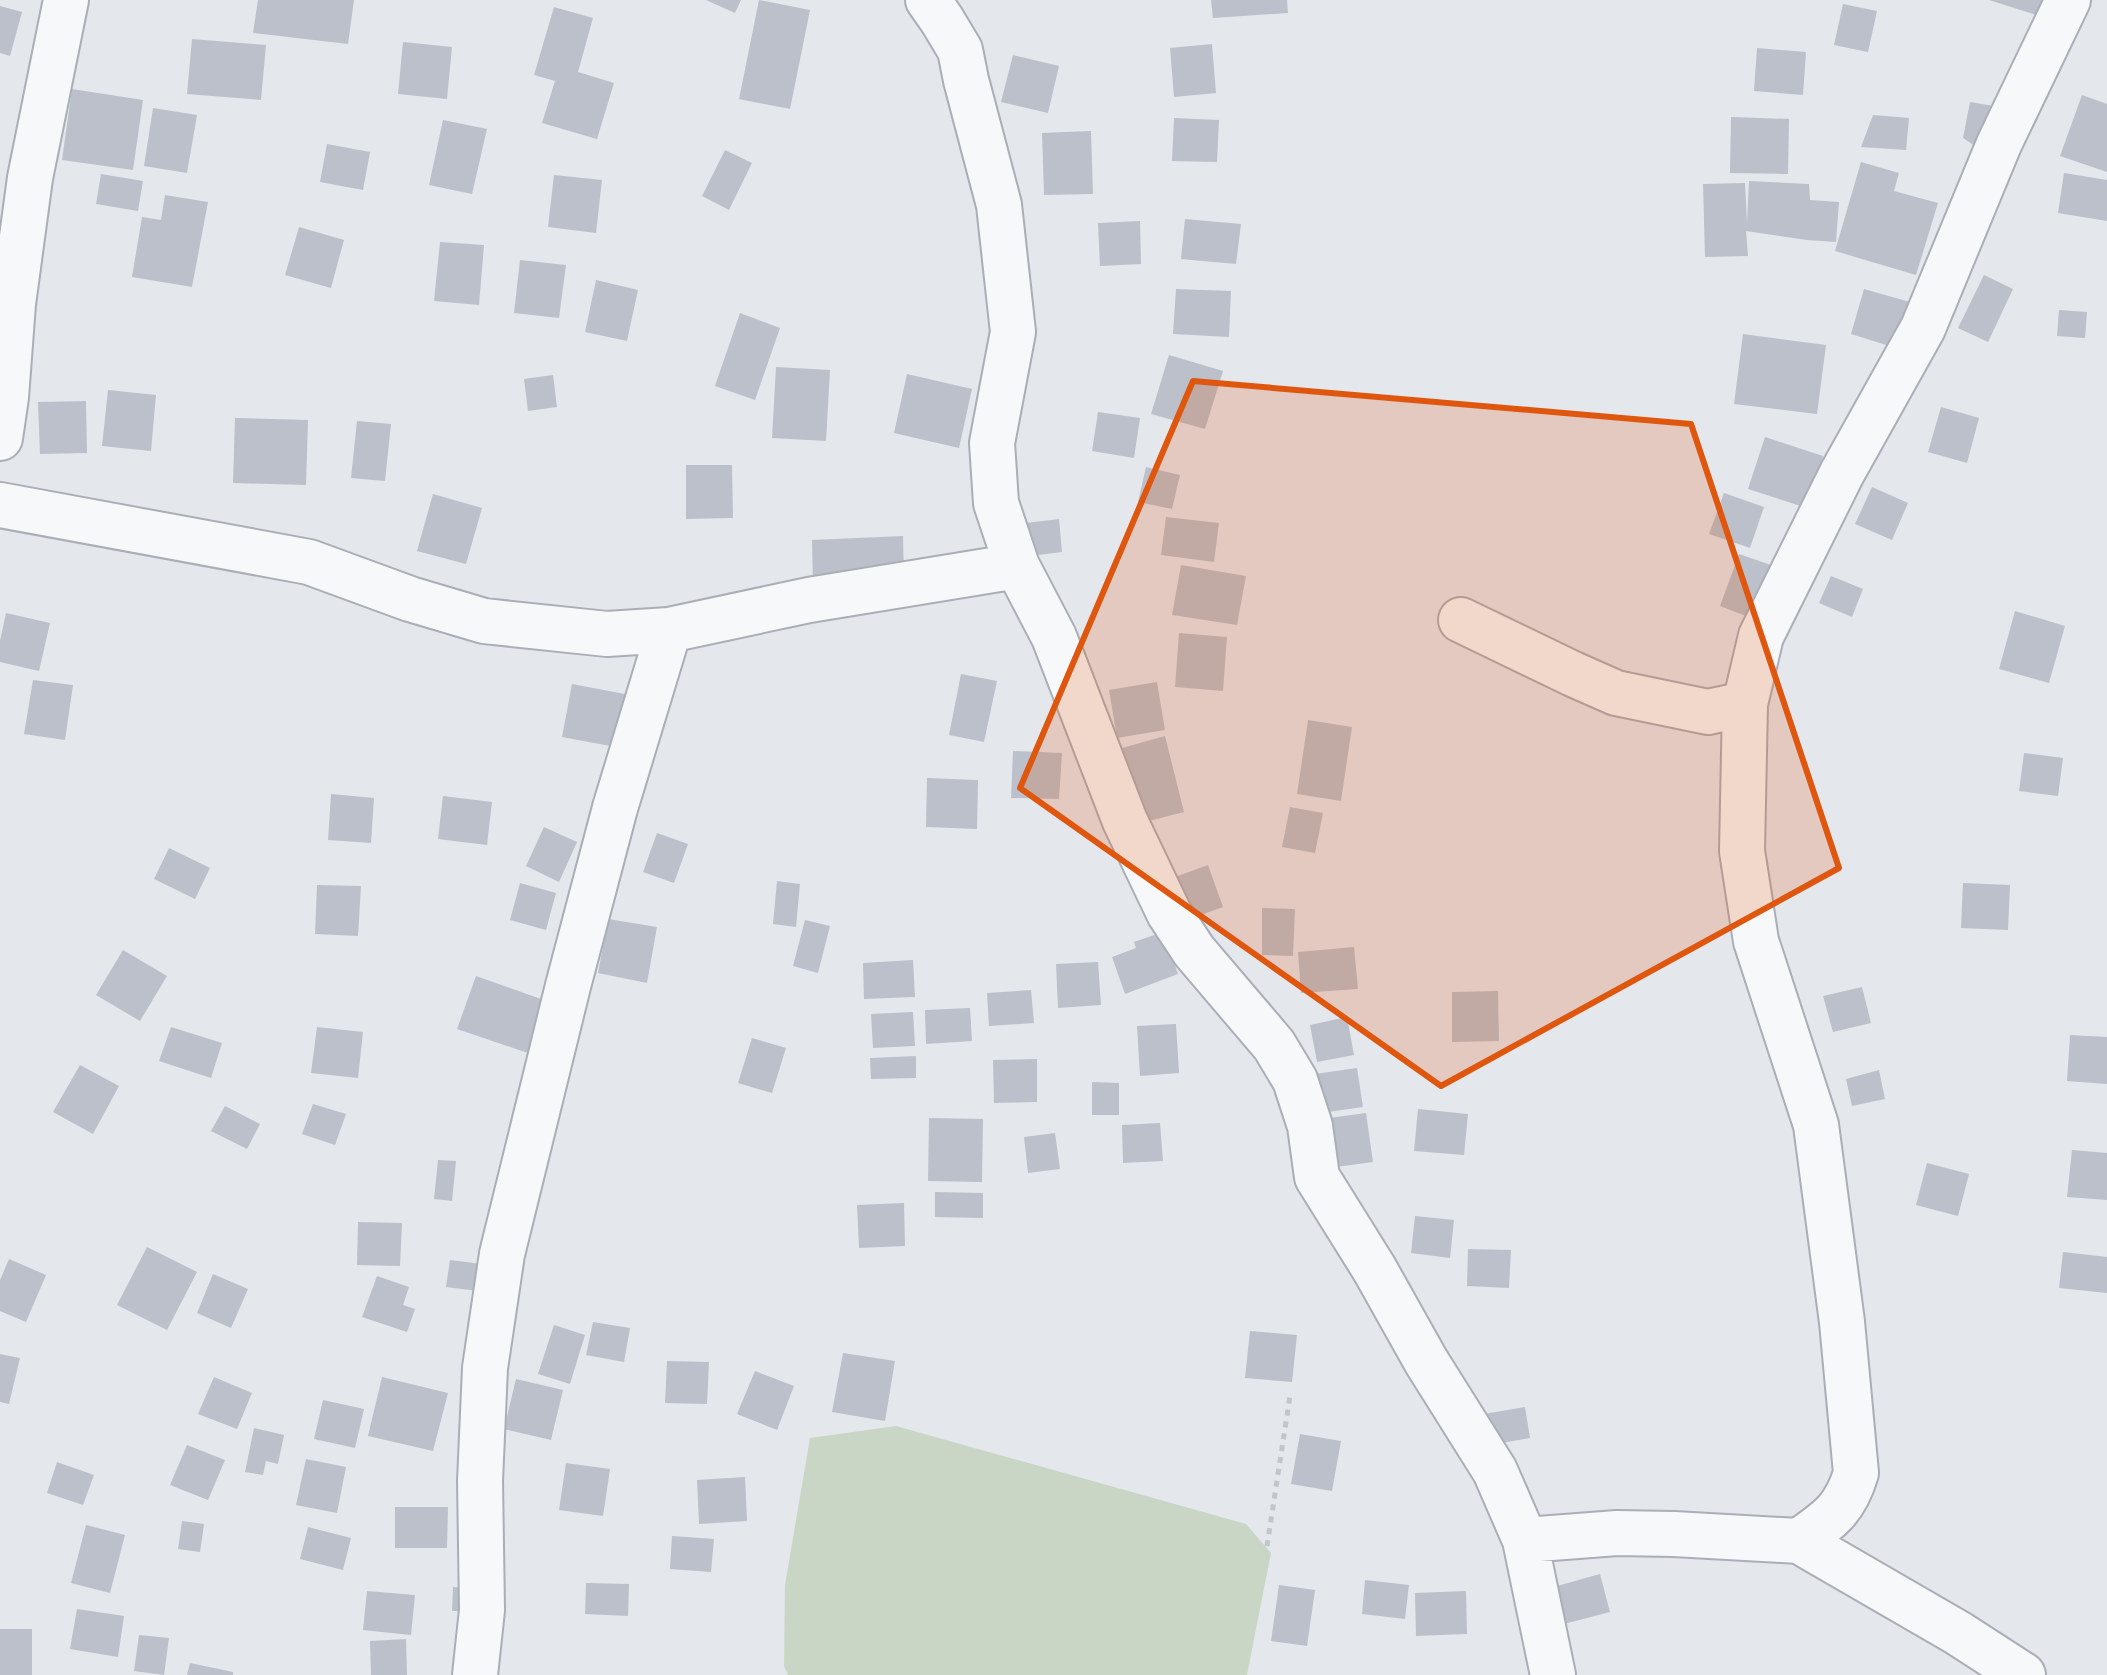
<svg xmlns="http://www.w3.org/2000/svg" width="2107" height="1675" font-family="'Golos Text',sans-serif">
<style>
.green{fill:#c9d6c5}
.building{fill:#bbc0ca}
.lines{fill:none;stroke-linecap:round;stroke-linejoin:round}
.minor-casing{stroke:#a9aeb7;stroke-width:48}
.path{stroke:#c2c5cb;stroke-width:5;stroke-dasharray:6 6;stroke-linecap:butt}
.minor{stroke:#f7f8fa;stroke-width:44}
.marked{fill:#df570f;fill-opacity:0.2;stroke:#df570f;stroke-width:6;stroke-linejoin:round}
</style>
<rect width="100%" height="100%" fill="#e4e7ec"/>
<path class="green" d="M896 1426 1246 1524 1271 1553 1247 1675H788L784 1666 785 1585 810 1438Z"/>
<path class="building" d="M258 0H354L348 44 253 33Z
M706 0H741L735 13Z
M759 0 810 10 790 109 739 99Z
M1211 0H1287L1288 13 1213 18Z
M1989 0H2059L2052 20Z
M1843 4 1877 11 1868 52 1834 45Z
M0 6 22 12 10 56 0 53Z
M554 7 593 18 578 72 614 83 597 139 542 123 555 81 534 75Z
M192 39 266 45 261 100 187 94Z
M403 42 452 47 447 99 398 94Z
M1212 44 1216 93 1174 97 1170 48Z
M1757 48 1806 52 1803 95 1754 91Z
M1013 55 1059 66 1048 113 1001 102Z
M72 89 143 100 133 170 62 160Z
M2082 95 2107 104V172L2060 156Z
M1970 102 2000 107 1990 156 1963 138Z
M153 108 197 115 187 173 144 166Z
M1873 115 1909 118 1906 150 1861 147Z
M1731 117 1789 119 1788 174 1730 173Z
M1174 118 1219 120 1217 162 1172 161Z
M443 120 487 129 472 194 429 185Z
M1091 131 1093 194 1044 195 1042 133Z
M327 144 370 152 363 190 320 182Z
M725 150 752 163 729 210 702 196Z
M1861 162 1899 173 1894 191 1938 203 1916 275 1835 251Z
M2064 173 2107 180V221L2058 213Z
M101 174 143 181 138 211 96 204Z
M554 175 602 180 596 233 548 227Z
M1749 181 1809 184 1810 200 1839 202 1836 242 1807 240 1746 231 1748 256 1705 257 1703 184 1745 183 1747 223Z
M165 195 208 202 192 287 132 277 142 217 161 220Z
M1185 219 1241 224 1236 264 1181 259Z
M1140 221 1141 264 1100 266 1098 223Z
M299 227 344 240 331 288 285 275Z
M440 242 484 245 479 305 434 301Z
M520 260 566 265 559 318 514 313Z
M1984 275 2013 289 1988 342 1958 328Z
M596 280 638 290 627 341 585 332Z
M1176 289 1231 291 1229 337 1173 334Z
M1864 289 1910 302 1896 348 1851 334Z
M2059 310 2087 312 2085 338 2057 336Z
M740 313 780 328 755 400 715 386Z
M1743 334 1826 345 1817 414 1734 404Z
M1169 355 1223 371 1205 429 1151 414Z
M776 367 830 370 826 441 772 438Z
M907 374 972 389 959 448 894 433Z
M553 375 557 407 528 411 524 379Z
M108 390 156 395 151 451 102 446Z
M86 401 87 453 40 454 38 402Z
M1941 407 1979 418 1967 463 1928 452Z
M1098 412 1140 418 1134 458 1092 451Z
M235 418 308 420 306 485 233 483Z
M357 421 391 424 385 481 351 478Z
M1765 437 1823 456 1807 508 1748 489Z
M686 465H732L733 518 686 519Z
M1146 467 1180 475 1172 509 1138 502Z
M1872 487 1908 503 1892 540 1855 524Z
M1724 493 1764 507 1750 548 1709 534Z
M433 494 482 508 466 564 417 551Z
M1166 517 1219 523 1214 562 1161 555Z
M1059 519 1062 552 1030 556 1026 523Z
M903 536 904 581 813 584 812 540Z
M1739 554 1771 565 1751 618 1720 606Z
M1181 565 1246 576 1237 625 1172 615Z
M1831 576 1863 589 1852 617 1819 603Z
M2015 611 2065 626 2049 683 1999 669Z
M6 613 50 623 39 671 0 662V641Z
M1179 633 1227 637 1223 691 1175 687Z
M961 674 997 681 984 742 949 735Z
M33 680 73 685 65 740 24 734Z
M1157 682 1165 730 1117 738 1109 690Z
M572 684 630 695 621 748 562 737Z
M1308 720 1352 727 1341 801 1297 794Z
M1165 736 1184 812 1141 823 1122 748Z
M1013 751 1062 753 1059 799 1011 798Z
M2024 753 2063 758 2058 796 2019 791Z
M927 778 978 780 977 829 926 827Z
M331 794 374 798 371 843 328 840Z
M443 796 492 802 487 845 438 839Z
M1290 807 1323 813 1315 853 1282 847Z
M544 827 577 842 559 882 526 866Z
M657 833 688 844 674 883 643 872Z
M169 848 210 868 195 899 154 879Z
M1208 865 1223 907 1179 923 1164 881Z
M777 881 800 884 796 927 773 924Z
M520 883 556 893 546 930 510 920Z
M1963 883 2010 885 2008 930 1961 928Z
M317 885 361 886 358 936 315 934Z
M1262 908 1295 909 1293 956 1262 955Z
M608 919 657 927 647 983 598 973Z
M805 920 830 926 818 973 793 966Z
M1163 932 1178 974 1125 994 1112 957 1136 948 1134 942Z
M1354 947 1358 989 1301 993 1298 952Z
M123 950 167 976 140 1021 96 995Z
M913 960 915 997 864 999 863 963Z
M1098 962 1101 1005 1058 1008 1056 964Z
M476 976 552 1003 534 1055 457 1029Z
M1862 987 1871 1023 1833 1032 1823 996Z
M1031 990 1034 1023 989 1026 987 993Z
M1498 991 1499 1041 1452 1042V992Z
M970 1008 972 1041 926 1044 925 1010Z
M913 1012 915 1046 873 1048 871 1014Z
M1347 1017 1354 1055 1317 1062 1310 1025Z
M1176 1024 1179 1073 1140 1076 1137 1026Z
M171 1027 222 1043 211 1078 159 1061Z
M317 1027 363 1032 358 1078 311 1073Z
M2070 1035 2107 1037V1084L2067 1081Z
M752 1038 786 1048 772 1093 738 1083Z
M916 1056V1078L871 1079 870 1058Z
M1037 1059V1102L994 1103 993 1060Z
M80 1065 119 1086 93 1134 53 1112Z
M1357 1068 1363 1107 1321 1113 1315 1074Z
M1879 1070 1885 1099 1852 1106 1846 1079Z
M1092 1082 1119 1083V1115H1092Z
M313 1104 346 1114 335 1145 302 1134Z
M225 1106 260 1124 247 1149 211 1131Z
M1418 1109 1468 1114 1464 1155 1414 1151Z
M1366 1113 1373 1162 1321 1169 1314 1120Z
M929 1118 983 1119 982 1182 928 1181Z
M1160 1123 1163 1161 1123 1163 1122 1125Z
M1055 1133 1060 1169 1028 1173 1024 1137Z
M2072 1150 2107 1153V1200L2067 1197Z
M438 1160 456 1161 452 1201 434 1199Z
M1927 1163 1969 1174 1958 1216 1916 1205Z
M935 1192 983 1193V1218L935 1217Z
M904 1203 905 1246 859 1248 857 1205Z
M1415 1216 1454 1220 1450 1258 1411 1253Z
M358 1222 402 1223 400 1266 357 1265Z
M147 1247 197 1272 167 1330 117 1305Z
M1468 1249 1511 1250 1509 1288 1467 1286Z
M2063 1252 2107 1257V1293L2059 1288Z
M9 1259 46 1275 26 1322 0 1311V1280Z
M450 1260 489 1265 486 1292 446 1287Z
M213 1274 248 1289 231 1328 197 1313Z
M377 1276 409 1287 403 1305 415 1309 407 1332 362 1317Z
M593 1322 630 1328 624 1362 586 1355Z
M554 1325 585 1335 570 1384 538 1374Z
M1250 1331 1297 1335 1292 1382 1245 1378Z
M843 1353 895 1361 885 1421 832 1412Z
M0 1354 20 1358 9 1404 0 1402Z
M667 1361 709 1362 707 1404 665 1403Z
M755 1371 794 1386 777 1430 737 1414Z
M214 1377 252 1393 237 1429 198 1414Z
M382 1377 448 1393 433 1451 368 1436Z
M516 1379 563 1390 551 1440 504 1429Z
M323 1400 364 1409 355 1448 314 1439Z
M1525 1407 1530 1438 1489 1445 1484 1414Z
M254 1428 284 1435 278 1464 266 1461 263 1475 245 1472Z
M1300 1434 1341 1441 1332 1491 1291 1484Z
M187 1445 225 1460 208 1500 170 1485Z
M306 1459 346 1467 337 1513 296 1505Z
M57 1462 94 1475 83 1505 47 1493Z
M566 1463 610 1469 603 1516 559 1510Z
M745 1477 747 1521 699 1524 697 1480Z
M395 1507H448L447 1548H395Z
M182 1521 204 1524 200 1552 178 1549Z
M86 1525 125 1535 110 1593 71 1583Z
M308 1527 351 1538 343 1570 300 1559Z
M672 1536 714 1539 711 1572 670 1569Z
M1600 1574 1610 1612 1556 1626 1550 1601 1560 1599 1557 1586Z
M1365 1580 1409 1585 1405 1619 1362 1614Z
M586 1583 629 1584 628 1616 585 1614Z
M1279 1585 1315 1590 1307 1646 1271 1641Z
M453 1587 475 1588 474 1611H452Z
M367 1591 415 1595 411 1635 363 1630Z
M1466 1591 1467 1634 1416 1636 1415 1593Z
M77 1609 124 1616 118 1657 70 1649Z
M0 1629H32V1675H0Z
M139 1635 169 1638 164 1675 134 1671Z
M406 1639 407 1675H371L370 1641Z
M190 1663 233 1672V1675H187Z"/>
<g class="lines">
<defs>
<path id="minor" d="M928 0 942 20 960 50 966 80 999 205 1013 332 992 443 996 503 1017 566 1054 637 1125 821 1169 913 1194 951 1274 1045 1295 1080 1310 1126 1317 1177 1375 1270 1426 1361 1495 1471 1525 1540 1617 1533 1674 1534 1799 1541C1829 1520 1845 1510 1856 1473L1842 1322 1816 1125 1756 941 1742 851 1745 704 1761 636 1842 473 1923 328 1999 144 2068 0
M0 438 6 397 13 304 30 178 66 0
M0 505 309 562 410 599 484 621 607 634 669 630 809 600 1017 566
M1461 620 1573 674 1616 693 1708 712 1745 704
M1525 1540 1553 1675
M1799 1541 1958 1633 2023 1675
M475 1675 482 1610 480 1481 485 1368 502 1254 568 986 615 808 669 630"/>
</defs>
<use href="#minor" class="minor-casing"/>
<path class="path" d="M1267 1546 1290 1396"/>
<use href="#minor" class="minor"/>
</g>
<path class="marked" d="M1193 381 1691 424 1839 868 1441 1086 1020 788Z"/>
</svg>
